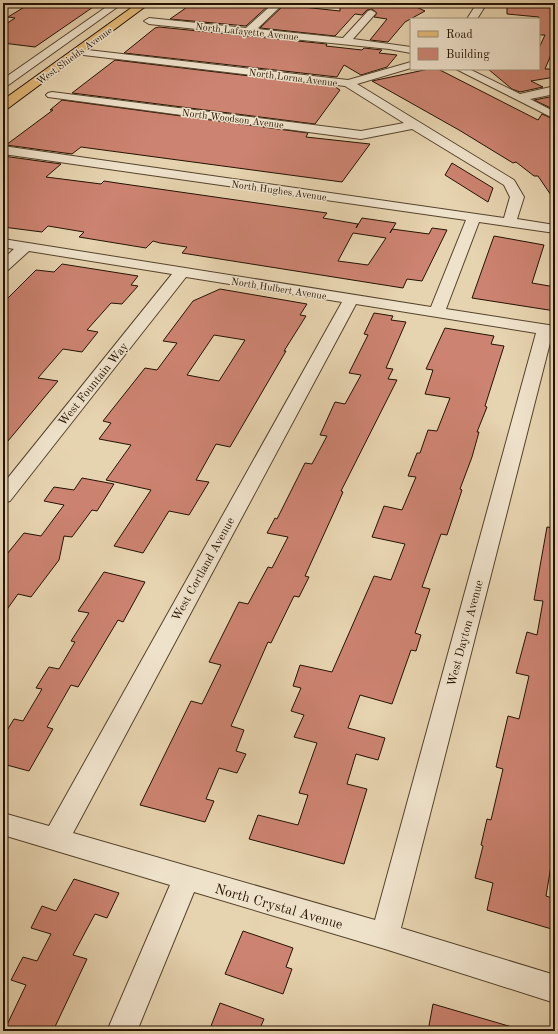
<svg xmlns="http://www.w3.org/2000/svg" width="558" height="1034" font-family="'Old Standard TT',serif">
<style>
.building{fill:#cc8371;stroke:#251301;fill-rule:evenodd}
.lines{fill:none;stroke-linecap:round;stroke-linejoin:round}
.minor-casing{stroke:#55432c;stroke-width:2}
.major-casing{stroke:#251301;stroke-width:2}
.minor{fill:#efe2cb;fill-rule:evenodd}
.major{fill:#e3ba78;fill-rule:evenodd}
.labels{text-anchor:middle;stroke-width:3;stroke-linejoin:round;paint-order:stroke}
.far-street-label{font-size:10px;fill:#251301;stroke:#efe2cb}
.street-label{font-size:12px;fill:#251301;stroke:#efe2cb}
.near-street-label{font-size:14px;fill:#251301;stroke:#efe2cb}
</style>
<rect width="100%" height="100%" fill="#e6d3af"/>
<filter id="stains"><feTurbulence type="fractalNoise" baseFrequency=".005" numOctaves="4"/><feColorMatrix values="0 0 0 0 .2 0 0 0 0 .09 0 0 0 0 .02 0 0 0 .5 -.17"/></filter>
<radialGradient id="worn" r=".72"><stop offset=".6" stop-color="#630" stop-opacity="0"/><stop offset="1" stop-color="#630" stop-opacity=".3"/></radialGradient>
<path class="building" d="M31 3H99L35 47 3 43V26L15 18 8 17Z
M193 3H257L270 4 246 26 170 19Z
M340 3H408L425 11 405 22 388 42 370 40 387 19 374 17 377 13 372 9 367 10 362 15 355 14 335 36 260 28 284 5 340 11Z
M507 3H555V45L545 69H554L555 77 531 81 543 87 520 92 512 89 488 69H539V48L545 35H539V17L507 14Z
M159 27 327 44 326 46 362 50 364 48 382 50 379 53 397 55 387 67 361 75 344 65 337 77 124 53 155 28Z
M115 60 334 86 340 90 315 124 72 93Z
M429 69H438L538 120 542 114 555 120V201L538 176H534L516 162 513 163 459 130 372 81Z
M555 96V110L534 100Z
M62 100 308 133 306 137 370 144 342 182 81 147 72 154 6 145 53 110H50Z
M3 156 61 164 46 177 101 184 104 181 117 183 327 213 323 218 358 224 356 228 362 218 396 223 390 233 392 229 429 234 432 228 447 230 422 281 407 279 403 288 182 253 187 247 160 243 153 241 146 248 79 237 84 232 48 226 42 232 3 227ZM353 233 386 238 368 265 338 261Z
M452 163 493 188 488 202 445 175Z
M494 236 544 245 532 283 555 287V311L472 298Z
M62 264 138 276 131 285 138 286 122 304 111 303 87 330 98 332 82 352 63 349 38 378 58 381 3 447V303L36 270 54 272Z
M220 289 307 304 300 315 306 316 284 351H286L230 447 216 444 196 480 209 482 189 515 169 511 143 553 114 546 151 490 106 480 131 445 99 439 111 423 103 421 145 368 157 370 177 343 163 341 193 301ZM214 335 245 340 219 381 187 375Z
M374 313 393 316 391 320 406 322 386 368 393 369 388 379 397 380 341 491 343 492 335 510 305 576 309 577 299 597 294 596 271 643 268 642 231 726 244 730 236 751 246 754 237 773 219 768 206 799 214 801 205 822 140 805 191 701 202 704 221 665 209 662 239 602 248 604 268 567 272 568 288 537 267 533 275 518 277 519 305 463 312 464 327 436 320 435 335 402 345 404 361 375 349 373 368 335 364 334Z
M445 328 494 336 491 344 504 346 485 406 487 407 477 432H479L472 457 460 489 462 490 447 535 441 534 422 587 430 589 415 633 421 635 416 651 411 650 392 704 360 695 348 728 385 738 378 760 356 754 347 784 367 789 344 864 249 839 258 815 298 825 308 795 299 793 317 743 294 737 304 715 291 711 301 688 293 686 300 665 332 672 374 576 391 580 405 544 372 537 384 506 402 510 416 477 408 476 417 453H420L428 430 437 431 450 398 425 394 433 370 426 369Z
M82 478 114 484 97 511 92 510 72 537 64 536 59 560 31 597 18 594 3 615V559L24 533 41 536 64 505 44 501 54 487 74 490Z
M547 527 555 528V854H553L546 896 555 899V930L487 910 493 883 475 878 483 846 481 845 487 819 491 820 503 769 496 767 508 716 519 719 529 676 516 673 527 632 537 635 543 601 534 600Z
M104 572 145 582 123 622 118 620 78 687 71 685 47 727 53 729 29 771 3 764V737L14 719 23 721 42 689 36 688 49 667 59 669 75 642 71 641 89 613 78 611Z
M74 879 119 893 107 918 95 914 73 955 87 959 53 1031H4L26 985 11 980 23 957 37 961 51 934 31 928 42 906 56 911Z
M243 931 293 948 286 967 292 969 283 994 225 974Z
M220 1003 264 1019 259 1031H209Z
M433 1004 512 1027V1031H428Z"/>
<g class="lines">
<defs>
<path id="minor" d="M3 3H15L3 10Z
M112 3H123L7 86 3 87V79Z
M274 3H284L257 29 343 38 368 11 371 10 376 13 353 39 411 47V53L389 49 149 24 144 21 149 18 246 28Z
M477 3H487L477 19H467Z
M79 49 348 80 411 62V68L357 84 514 180 524 197 517 219 555 225V233L479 222 446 309 555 326V336L552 335 401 928 555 975V1003L385 949 194 892 137 1031H107L170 885 3 835V813L49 826 342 302 186 277 10 501 3 503V484L172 274 29 251 8 270 3 271V259L14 249 3 247V239L431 307 466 220 3 154V146L504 218 510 197 504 185 412 129 361 139 48 97 46 95 48 93 52 92 361 131 404 123 345 86 75 54 74 52 75 50ZM356 304 536 333 375 920 73 833Z
M456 69H469L520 94 555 86V94L530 99 555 112V119Z"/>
<path id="major" d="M138 3H150L7 109 3 110V100Z"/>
</defs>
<use href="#minor" class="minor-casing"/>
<use href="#major" class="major-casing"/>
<use href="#minor" class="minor"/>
<use href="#major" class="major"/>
</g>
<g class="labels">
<g class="far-street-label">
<text transform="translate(247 31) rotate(6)" y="4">North Lafayette Avenue</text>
<text transform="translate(74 55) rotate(-36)" y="4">West Shields Avenue</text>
<text transform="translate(293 77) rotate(7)" y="4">North Lorna Avenue</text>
<text transform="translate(233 118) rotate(7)" y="4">North Woodson Avenue</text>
<text transform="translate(279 190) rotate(8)" y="4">North Hughes Avenue</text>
<text transform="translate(279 288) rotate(9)" y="4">North Hulbert Avenue</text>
</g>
<g class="street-label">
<text transform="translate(93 384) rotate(-51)" y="4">West Fountain Way</text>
<text transform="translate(203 569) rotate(-61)" y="4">West Cortland Avenue</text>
<text transform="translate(465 633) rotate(-75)" y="4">West Dayton Avenue</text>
</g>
<g class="near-street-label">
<text transform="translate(279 906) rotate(16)" y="5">North Crystal Avenue</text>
</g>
</g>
<rect width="558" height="1034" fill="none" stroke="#e6d3af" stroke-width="16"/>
<rect x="4" y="4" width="550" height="1026" fill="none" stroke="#251301" stroke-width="2"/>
<rect x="8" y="8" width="542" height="1018" fill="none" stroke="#251301"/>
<rect x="410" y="18" width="130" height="52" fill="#efe2cb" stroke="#9e8f7a"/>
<rect x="418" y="31" width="20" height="6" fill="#e3ba78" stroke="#9e8f7a"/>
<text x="446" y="38" font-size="12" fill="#251301">Road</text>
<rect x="418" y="48" width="20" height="12" fill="#cc8371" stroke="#9e8f7a"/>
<text x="446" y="58" font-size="12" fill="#251301">Building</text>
<rect width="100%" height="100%" filter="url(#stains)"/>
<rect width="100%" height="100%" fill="url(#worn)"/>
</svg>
